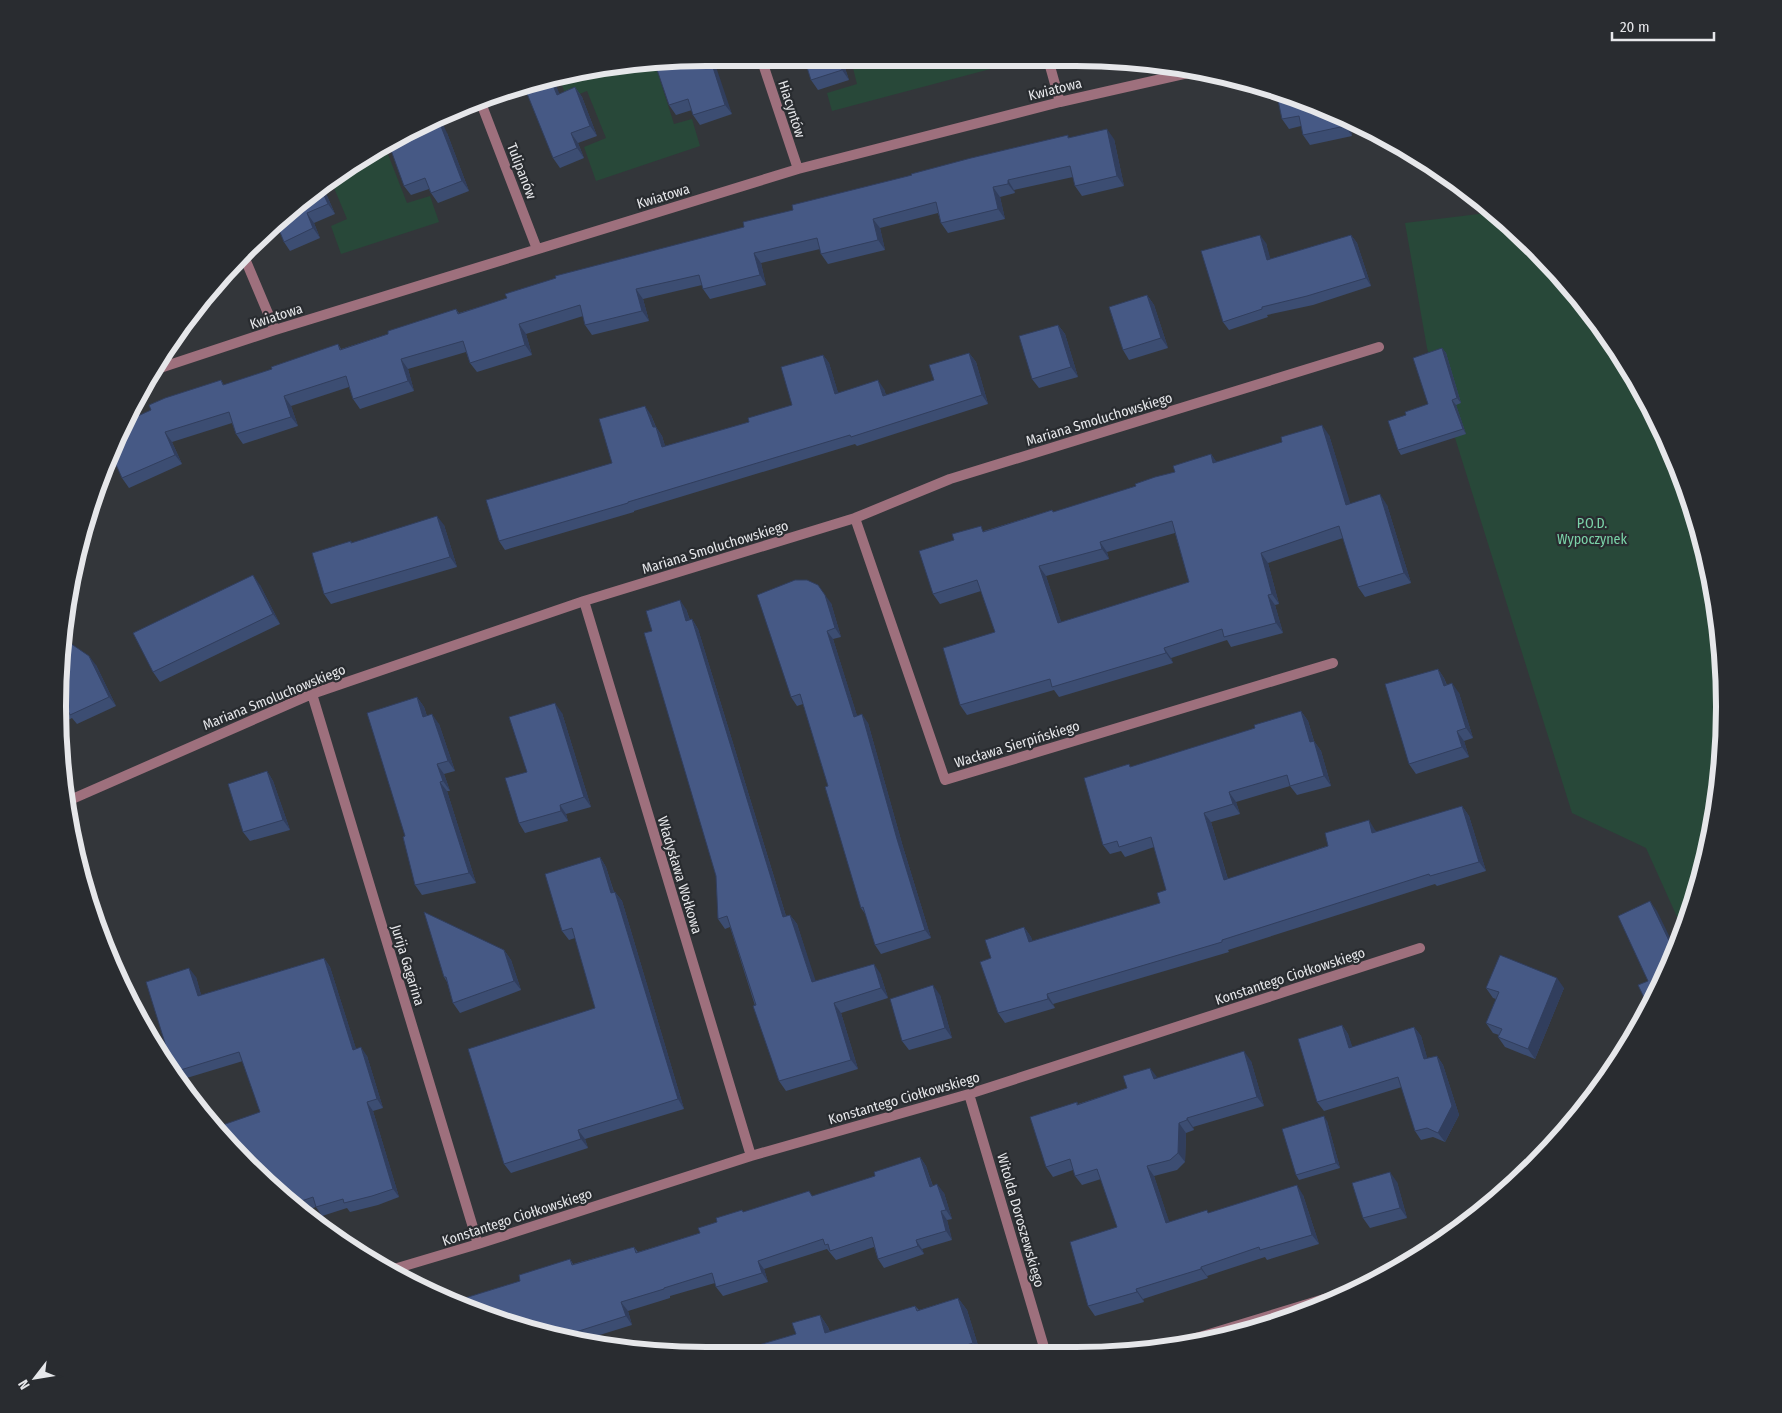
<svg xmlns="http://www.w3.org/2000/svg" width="1782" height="1413" font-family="'Fira Sans Condensed',sans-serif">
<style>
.green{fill:#284839}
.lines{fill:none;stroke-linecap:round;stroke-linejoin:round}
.street{stroke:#9e707d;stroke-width:10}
.wall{fill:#3c4d72;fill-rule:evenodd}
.shaded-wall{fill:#313e5d}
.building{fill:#465985;stroke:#313e5d;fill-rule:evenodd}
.labels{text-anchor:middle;stroke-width:4.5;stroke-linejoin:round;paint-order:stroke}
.street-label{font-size:14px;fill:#e6e7ea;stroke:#292c30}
.park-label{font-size:14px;fill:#7bd3a9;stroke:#292c30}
.rim{fill:none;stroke:#e6e7ea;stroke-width:6}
</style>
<rect width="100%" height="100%" fill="#33363a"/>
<path class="green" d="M871 58H995L998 67 832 111 827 93 857 84 853 68 872 62Z
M655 64 674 124 692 119 700 146 596 181 584 147 606 138 587 91 567 99 559 77Z
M384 144 407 203 430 196 439 222 341 254 331 226 347 219 332 183Z
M1495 212 1503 218 1590 311 1638 382 1690 498 1719 622 1723 749 1702 875 1682 928 1646 848 1572 813 1427 348 1405 223Z"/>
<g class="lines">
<path class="street" d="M761 58 798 169
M1048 59 1060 102
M481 103 537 249
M243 254 275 330
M154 370 275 330 798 169 1060 102 1188 73
M855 518 945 780 1333 663
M584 601 751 1156
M312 694 478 1244
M70 800 312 694 584 601 855 518 950 479 1379 347
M969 1094 1046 1354
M394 1269 478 1244 751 1156 969 1094 1420 948
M1173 1345 1334 1296"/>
</g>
<path class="wall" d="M706 58 732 114 700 125 693 115 692 110 676 115 669 105Z
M804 58H865L844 65 849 80 818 90 811 80Z
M553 78 559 94 575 87 582 97 597 136 578 143 584 158 560 168 553 158 539 80Z
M1284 92 1349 121 1352 136 1310 145 1303 135 1301 126 1289 129 1282 119Z
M447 133 469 191 438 203 431 193 429 189 411 195 404 186Z
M1069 137 1114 139 1124 186 1082 196 1075 186 1073 177 1014 190 1015 193 1000 197 1005 219 948 233 941 223 938 213 880 228 885 250 828 264 821 254 820 249 761 263 766 285 710 299 703 289 702 285 643 299 649 321 592 335 585 325 583 316 526 334 532 355 477 372 470 363 466 352 408 369 414 391 360 409 353 399 349 387 291 406 298 426 243 444 236 434 232 423 172 442 182 464 129 488 122 478 117 466 108 471 129 420 221 380 224 385 272 369 338 344 341 349 388 334 456 309 459 313 744 227 793 210Z
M324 189 335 214 314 223 320 238 290 251 284 242 277 225Z
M1351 235 1357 243 1371 286 1313 305 1267 315 1268 317 1229 330 1223 322 1266 243 1270 259Z
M1147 295 1154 305 1168 348 1129 360 1123 350Z
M1058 325 1065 334 1078 377 1039 388 1032 379Z
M1442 348 1446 353 1461 403 1456 405 1466 434 1401 455 1398 450 1406 415 1428 404Z
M969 353 976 362 988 404 857 446 855 444 634 511V512L505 550 499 541 612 463 651 415 656 427 662 436 665 446 749 422 792 405 823 355 829 363 838 393 884 389 886 395 934 380Z
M1329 435 1350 504 1387 505 1411 583 1365 597 1358 587 1343 538 1268 563 1279 604 1275 605 1283 633 1231 647 1227 640 1171 658 1173 663 1059 697 1054 690 967 715 960 705 995 632 981 591 940 604 933 594 954 540 1052 510 1054 512 1136 486 1175 472 1211 454 1216 462ZM1175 533 1189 582 1061 622 1046 576 1109 559 1107 552Z
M444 525 457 567 331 604 324 594 351 541 352 543Z
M260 585 280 624 160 682 153 672Z
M831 603 841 637 833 639 857 716 868 723 903 847 931 938 881 954 875 945 866 915 861 908 828 786 803 704 797 706 791 697Z
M686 609 690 620 692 619 698 629 786 916 790 915 797 924 815 981 880 973 888 998 841 1013 858 1069 786 1091 779 1081 730 927 725 929 718 919 716 876 652 631Z
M96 665 116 706 77 724 72 718 60 724 58 706Z
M1438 669 1444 678 1447 685 1459 693 1473 738 1464 741 1469 757 1416 774 1409 764Z
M417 697 424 707 427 716 439 724 455 771 444 774 450 791H447L476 883 422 895 415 885 405 836Z
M1301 711 1308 721 1314 741 1321 751 1331 786 1297 795 1290 786 1236 802 1240 814 1211 822 1228 879 1375 830 1376 832 1462 806 1469 816 1486 871 1437 886 1435 884 1228 950 1229 952 1053 1004 1055 1008 1005 1023 998 1013 991 958 1024 927 1031 937 1032 941 1160 903 1166 890 1154 847 1125 857 1121 851 1110 854 1103 845 1129 764 1131 767 1255 728Z
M562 713 591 807 566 814 568 821 525 833 519 823Z
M267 771 273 781 290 830 250 841 243 832Z
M600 857 606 867 614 892H615L622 901 684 1109 585 1139 588 1148 511 1173 504 1164 595 1008 575 938 569 940 562 931Z
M504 950 511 960 521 990 460 1013 453 1003 447 982 444 977Z
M324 958 330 967 356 1049 367 1056 383 1108 373 1111 399 1197 378 1205 350 1212 347 1208 322 1216 316 1207 301 1212 218 1134 260 1112 243 1061 180 1080 174 1072 196 977 201 995Z
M1486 988H1564L1535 1059 1505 1047 1498 1037 1499 1035 1493 1033 1486 1023 1496 999 1493 998Z
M940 995 952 1038 909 1050 902 1041Z
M1342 1025 1348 1034 1352 1047 1414 1027 1421 1036 1427 1058 1437 1056 1443 1065 1459 1115 1445 1142 1433 1137 1421 1140 1415 1131 1402 1087 1324 1111 1317 1102Z
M1251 1061 1264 1106 1193 1127 1194 1130 1186 1133 1185 1162 1177 1170 1154 1176 1169 1222 1209 1213 1303 1195 1319 1244 1267 1260 1265 1257 1207 1276 1208 1278 1143 1299 1144 1302 1095 1316 1088 1306 1117 1227 1101 1179 1082 1185 1075 1176 1073 1170 1053 1177 1046 1167 1077 1102 1078 1104 1157 1078Z
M1327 1121 1340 1168 1299 1180 1296 1175Z
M920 1157 926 1166 933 1186 944 1193 952 1219 947 1220 952 1240 922 1249 924 1254 884 1268 878 1259 874 1247 836 1260 827 1249 764 1269 768 1282 723 1296 716 1287 715 1283 670 1296V1298L628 1311 632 1325 577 1342 458 1306 520 1281 570 1259 573 1264 634 1247 638 1252 700 1233 717 1222 744 1212 813 1196 875 1176Z
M1397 1182 1407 1218 1370 1228 1363 1218Z
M958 1298 967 1310 981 1355H725L796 1334 820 1315 828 1327 830 1332 915 1306 919 1310Z"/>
<path class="shaded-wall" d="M710 58H713L732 114 725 105Z
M838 58H839L844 65 849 80 842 70Z
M550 78H553L564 105 557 95Z
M575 87 582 97 597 136 590 126Z
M1344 119 1349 121 1352 136 1345 126Z
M441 120 447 133 469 191 462 181 439 121Z
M1107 129 1114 139 1124 186 1117 176Z
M571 133 578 143 584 158 577 148Z
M1008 180 1014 190 1015 193 1008 184Z
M993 187 1000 197 1005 219 998 209Z
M324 189 335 214 328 204 322 191Z
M307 213 314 223 320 238 313 228Z
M873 219 880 228 885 250 878 240Z
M1260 235 1266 243 1273 268 1267 260Z
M1351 235 1357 243 1371 286 1366 278Z
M754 253 761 263 766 285 760 275Z
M636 289 643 299 649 321 642 311Z
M1147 295 1154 305 1168 348 1161 338Z
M519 324 526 334 532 355 525 345Z
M1058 325 1065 334 1078 377 1071 367Z
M1442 348 1446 353 1461 403 1457 398Z
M969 353 976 362 988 404 982 395Z
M823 355 829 363 841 402 835 394Z
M401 359 408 369 414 391 408 381Z
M878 380 884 389 889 405 883 396Z
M284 396 291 406 298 426 291 417Z
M1452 400 1456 405 1466 434 1463 429Z
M645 406 651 415 659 436 653 427Z
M1322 425 1329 435 1354 515 1346 505Z
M656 427 662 436 668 456 662 447Z
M165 432 172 442 182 464 175 455Z
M1211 454 1218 464 1213 463Z
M1380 494 1387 505 1411 583 1404 573Z
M437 516 444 525 457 567 450 557Z
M1100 542 1107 552 1109 559 1102 549Z
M1261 553 1268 563 1279 604 1272 594Z
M1039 566 1046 576 1065 633 1058 623Z
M253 575 260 585 280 624 273 614Z
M825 595 831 603 841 637 835 628Z
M1268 595 1275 605 1283 633 1276 623Z
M680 600 686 609 693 630 686 621Z
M692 619 698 629 789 926 783 917Z
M827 631 833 639 860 725 854 717Z
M1164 648 1171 658 1173 663 1166 653Z
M89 656 96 665 116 706 109 697Z
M1438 669 1444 678 1450 696 1444 686Z
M1452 683 1459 693 1473 738 1466 728Z
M417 697 424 707 430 726 423 717Z
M555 703 562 713 591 807 584 797Z
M1301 711 1308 721 1317 752 1310 742Z
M432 714 439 724 455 771 448 761Z
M862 714 868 723 903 847 931 938 925 930 897 839Z
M1457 731 1464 741 1469 757 1462 747Z
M1314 741 1321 751 1331 786 1324 776Z
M437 764 444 774 450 791 443 781Z
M267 771 273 781 290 830 283 820Z
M440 782 447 791 476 883 469 873Z
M1229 792 1236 802 1240 814 1233 804Z
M560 805 566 814 568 821 561 811Z
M1462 806 1469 816 1486 871 1479 862Z
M1204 813 1211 822 1231 890 1224 880Z
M1369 820 1375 830 1379 842 1372 833Z
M600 857 606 867 617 903 611 893Z
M615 892 622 901 684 1109 678 1099Z
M1650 901 1657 911 1675 948 1674 951Z
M790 915 797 924 819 991 812 982Z
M1024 927 1031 937 1036 952 1029 942Z
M504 950 511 960 521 990 514 981Z
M324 958 330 967 359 1058 353 1050Z
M874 964 880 973 888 998 881 988Z
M189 968 196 977 204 1005 198 996Z
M1557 978 1564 988 1535 1059 1528 1049Z
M933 985 940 995 952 1038 945 1028Z
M1047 994 1053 1004 1055 1008 1048 999Z
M834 1003 841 1013 858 1069 851 1060Z
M1342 1025 1348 1034 1356 1057 1349 1048Z
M1414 1027 1421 1036 1430 1068 1424 1059Z
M361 1047 367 1056 383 1108 377 1099Z
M1244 1051 1251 1061 1264 1106 1257 1097Z
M1437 1056 1443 1065 1459 1115 1445 1142 1438 1133Z
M1150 1068 1157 1077 1154 1079Z
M367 1102 373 1111 399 1197 393 1189Z
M1324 1116 1327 1121 1340 1168 1336 1163Z
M1187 1118 1193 1127 1194 1130 1187 1120Z
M1179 1123 1186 1133 1185 1162 1178 1153Z
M578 1130 585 1139 588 1148 581 1139Z
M920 1157 926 1166 936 1196 930 1187Z
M1147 1166 1154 1176 1173 1233 1166 1223Z
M1390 1172 1397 1182 1407 1218 1400 1208Z
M937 1184 944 1193 952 1219 946 1210Z
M1297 1185 1303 1195 1319 1244 1312 1235Z
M941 1211 947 1220 952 1240 946 1231Z
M916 1240 922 1249 924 1254 918 1246Z
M758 1261 764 1269 768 1282 762 1273Z
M1201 1267 1207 1276 1208 1278 1201 1269Z
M1136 1289 1143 1299 1144 1302 1137 1292Z
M958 1298 967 1310 981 1355 973 1343Z
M621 1302 628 1311 632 1325 626 1316Z
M820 1315 828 1327 834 1345 825 1333Z"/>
<path class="building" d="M706 58H710L725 105 693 115 688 99 669 105 655 64Z
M804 58H838L842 70 811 80Z
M550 78 557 95 575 87 590 126 571 133 577 148 553 158 524 86 539 80Z
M1276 91H1278L1284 92 1344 119 1345 126 1303 135 1299 116 1282 119Z
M439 121 462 181 431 193 425 178 404 186 388 142Z
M1107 129 1117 176 1075 186 1070 166 1008 180V184L993 187 998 209 941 223 936 202 873 219 878 240 821 254 817 238 754 253 760 275 703 289 699 275 636 289 642 311 585 325 580 305 519 324 525 345 470 363 463 341 401 359 408 381 353 399 346 376 284 396 291 417 236 434 229 412 165 432 175 455 122 478 113 458 129 420 151 410 149 405 165 398 221 380 223 385 272 369 271 367 338 344 340 350 388 334V331L456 309 458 314 507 298 505 294 556 278 555 276 744 227 743 222 793 210 792 205 912 175 911 174 971 158 1068 135V138Z
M322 191 328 204 307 213 313 228 284 242 277 225Z
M1260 235 1267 260 1351 235 1366 278 1307 296 1262 307V309L1223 322 1201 251Z
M1147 295 1161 338 1123 350 1109 307Z
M1058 325 1071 367 1032 379 1019 336Z
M1442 348 1457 398 1452 400 1463 429 1398 450 1388 421 1406 415 1405 412 1428 404 1413 358Z
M969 353 982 395 851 437 850 435 628 502V503L499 541 486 500 612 463 599 419 645 406 653 427H656L662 447 749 422 748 418 792 405 781 367 823 355 835 394 878 380 883 396 934 380 929 365Z
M1322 425 1346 505 1380 494 1404 573 1358 587 1339 526 1261 553 1272 594 1268 595 1276 623 1224 637 1222 629 1164 648 1166 653 1052 687 1050 679 960 705 943 648 995 632 977 580 933 594 919 551 954 540 952 534 981 526 983 532 1052 510 1053 512 1136 486 1135 484 1155 477 1175 472 1173 466 1211 454 1213 463 1282 442 1281 437ZM1172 521 1189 582 1058 623 1039 566 1102 549 1100 542Z
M437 516 450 557 324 594 312 553 351 541V543Z
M253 575 273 614 153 672 133 633Z
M795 580H807L818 585 825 595 835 628 827 631 854 717 862 714 897 839 925 930 875 945 863 907 861 908 825 787 828 786 800 694 791 697 757 595Z
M680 600 686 621 692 619 783 917 790 915 812 982 874 964 881 988 834 1003 851 1060 779 1081 753 1006 756 1005 727 916 718 919 716 876 644 633 652 631 646 611Z
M66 642 70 643 89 656 109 697 70 715 67 708 58 712V706Z
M1438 669 1444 686 1452 683 1466 728 1457 731 1462 747 1409 764 1385 684Z
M417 697 423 717 432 714 448 761 437 764 443 781 440 782 469 873 415 885 403 837 405 836 367 713Z
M555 703 584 797 560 805 561 811 519 823 505 778 527 772 509 717Z
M1301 711 1310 742 1314 741 1324 776 1290 786 1287 775 1229 792 1233 804 1204 813 1224 880 1328 846 1325 833 1369 820 1372 833 1462 806 1479 862 1430 876 1429 874 1222 940V942L1047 994 1048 999 998 1013 980 962 991 958 985 940 1024 927 1029 942 1160 903 1157 893 1166 890 1151 837 1119 847 1117 841 1103 845 1084 778 1129 764 1130 767 1255 728 1254 725Z
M267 771 283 820 243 832 228 784Z
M600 857 611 893 615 892 678 1099 578 1130 581 1139 504 1164 468 1049 595 1008 572 928 562 931 545 874Z
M1650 901 1674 951 1657 994 1649 1008 1638 985 1648 981 1618 916Z
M424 912 504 950 514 981 453 1003 446 977H444Z
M1500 955 1557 978 1528 1049 1498 1037 1502 1029 1486 1023 1499 992 1486 988Z
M324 958 353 1050 361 1047 377 1099 367 1102 393 1189 372 1196 344 1203 343 1199 316 1207 313 1197 293 1204 218 1134 214 1128 260 1112 239 1052 174 1072 146 982 189 968 198 996Z
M933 985 945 1028 902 1041 890 999Z
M1342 1025 1349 1048 1414 1027 1424 1059 1437 1056 1452 1106 1438 1133 1427 1128 1415 1131 1398 1077 1317 1102 1298 1039Z
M1244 1051 1257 1097 1187 1118V1120L1179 1123 1178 1153 1170 1160 1147 1166 1166 1223 1207 1210 1208 1213 1297 1185 1312 1235 1260 1250 1259 1247 1201 1267V1269L1136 1289 1137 1292 1088 1306 1070 1242 1117 1227 1097 1169 1075 1176 1070 1159 1046 1167 1030 1117 1077 1102V1105L1127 1088 1123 1076 1150 1068 1154 1079Z
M1324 1116 1336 1163 1296 1175 1282 1129Z
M1575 1118 1569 1124 1568 1121Z
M920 1157 930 1187 937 1184 946 1210 941 1211 946 1231 916 1240 918 1246 878 1259 872 1237 830 1251 828 1244 825 1245 823 1239 758 1261 762 1273 716 1287 712 1273 664 1288V1289L621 1302 626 1316 560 1337 458 1306 452 1302 520 1281 519 1275 570 1259 572 1265 634 1247 636 1253 700 1233 698 1228 717 1222 716 1218 742 1210 743 1212 809 1191 812 1196 875 1176 874 1172Z
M1390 1172 1400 1208 1363 1218 1352 1183Z
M958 1298 973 1343 957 1348 959 1355H725L796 1334 792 1323 820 1315 825 1333 915 1306 917 1311Z"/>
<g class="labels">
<g class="street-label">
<text transform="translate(1055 89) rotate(-14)" y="5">Kwiatowa</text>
<text transform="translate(792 109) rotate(72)" y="5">Hiacyntów</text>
<text transform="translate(522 171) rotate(69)" y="5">Tulipanów</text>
<text transform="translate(663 196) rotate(-17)" y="5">Kwiatowa</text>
<text transform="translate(276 316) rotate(-18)" y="5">Kwiatowa</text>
<text transform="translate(1099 419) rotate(-17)" y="5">Mariana Smoluchowskiego</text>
<text transform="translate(715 547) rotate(-17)" y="5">Mariana Smoluchowskiego</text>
<text transform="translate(274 697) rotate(-22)" y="5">Mariana Smoluchowskiego</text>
<text transform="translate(1017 744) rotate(-17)" y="5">Wacława Sierpińskiego</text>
<text transform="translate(680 875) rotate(73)" y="5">Władysława Wołkowa</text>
<text transform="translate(408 965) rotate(73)" y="5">Jurija Gagarina</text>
<text transform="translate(1290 976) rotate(-18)" y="5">Konstantego Ciołkowskiego</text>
<text transform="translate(904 1098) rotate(-16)" y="5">Konstantego Ciołkowskiego</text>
<text transform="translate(517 1217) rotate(-18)" y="5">Konstantego Ciołkowskiego</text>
<text transform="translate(1021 1220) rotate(74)" y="5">Witolda Doroszewskiego</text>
</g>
<g class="park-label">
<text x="1592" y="528">P.O.D.<tspan x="1592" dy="16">Wypoczynek</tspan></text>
</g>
</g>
<path d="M0 0H1782V1413H0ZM706 66H1076A640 640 0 0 1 1716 706V707A640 640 0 0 1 1076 1347H706A640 640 0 0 1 66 707V706A640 640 0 0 1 706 66Z" fill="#292c30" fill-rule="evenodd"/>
<path class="rim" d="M706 66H1076A640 640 0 0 1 1716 706V707A640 640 0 0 1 1076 1347H706A640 640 0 0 1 66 707V706A640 640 0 0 1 706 66Z"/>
<g transform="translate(35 1378) rotate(239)" stroke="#292c30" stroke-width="4" paint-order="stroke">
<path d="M0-4L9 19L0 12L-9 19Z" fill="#e6e7ea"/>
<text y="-8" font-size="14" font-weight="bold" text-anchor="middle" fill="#e6e7ea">N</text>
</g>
<path d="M1612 32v8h102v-8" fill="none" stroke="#e6e7ea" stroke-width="2.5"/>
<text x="1620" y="32" font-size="15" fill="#e6e7ea" stroke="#292c30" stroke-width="4" paint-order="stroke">20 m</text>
</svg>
